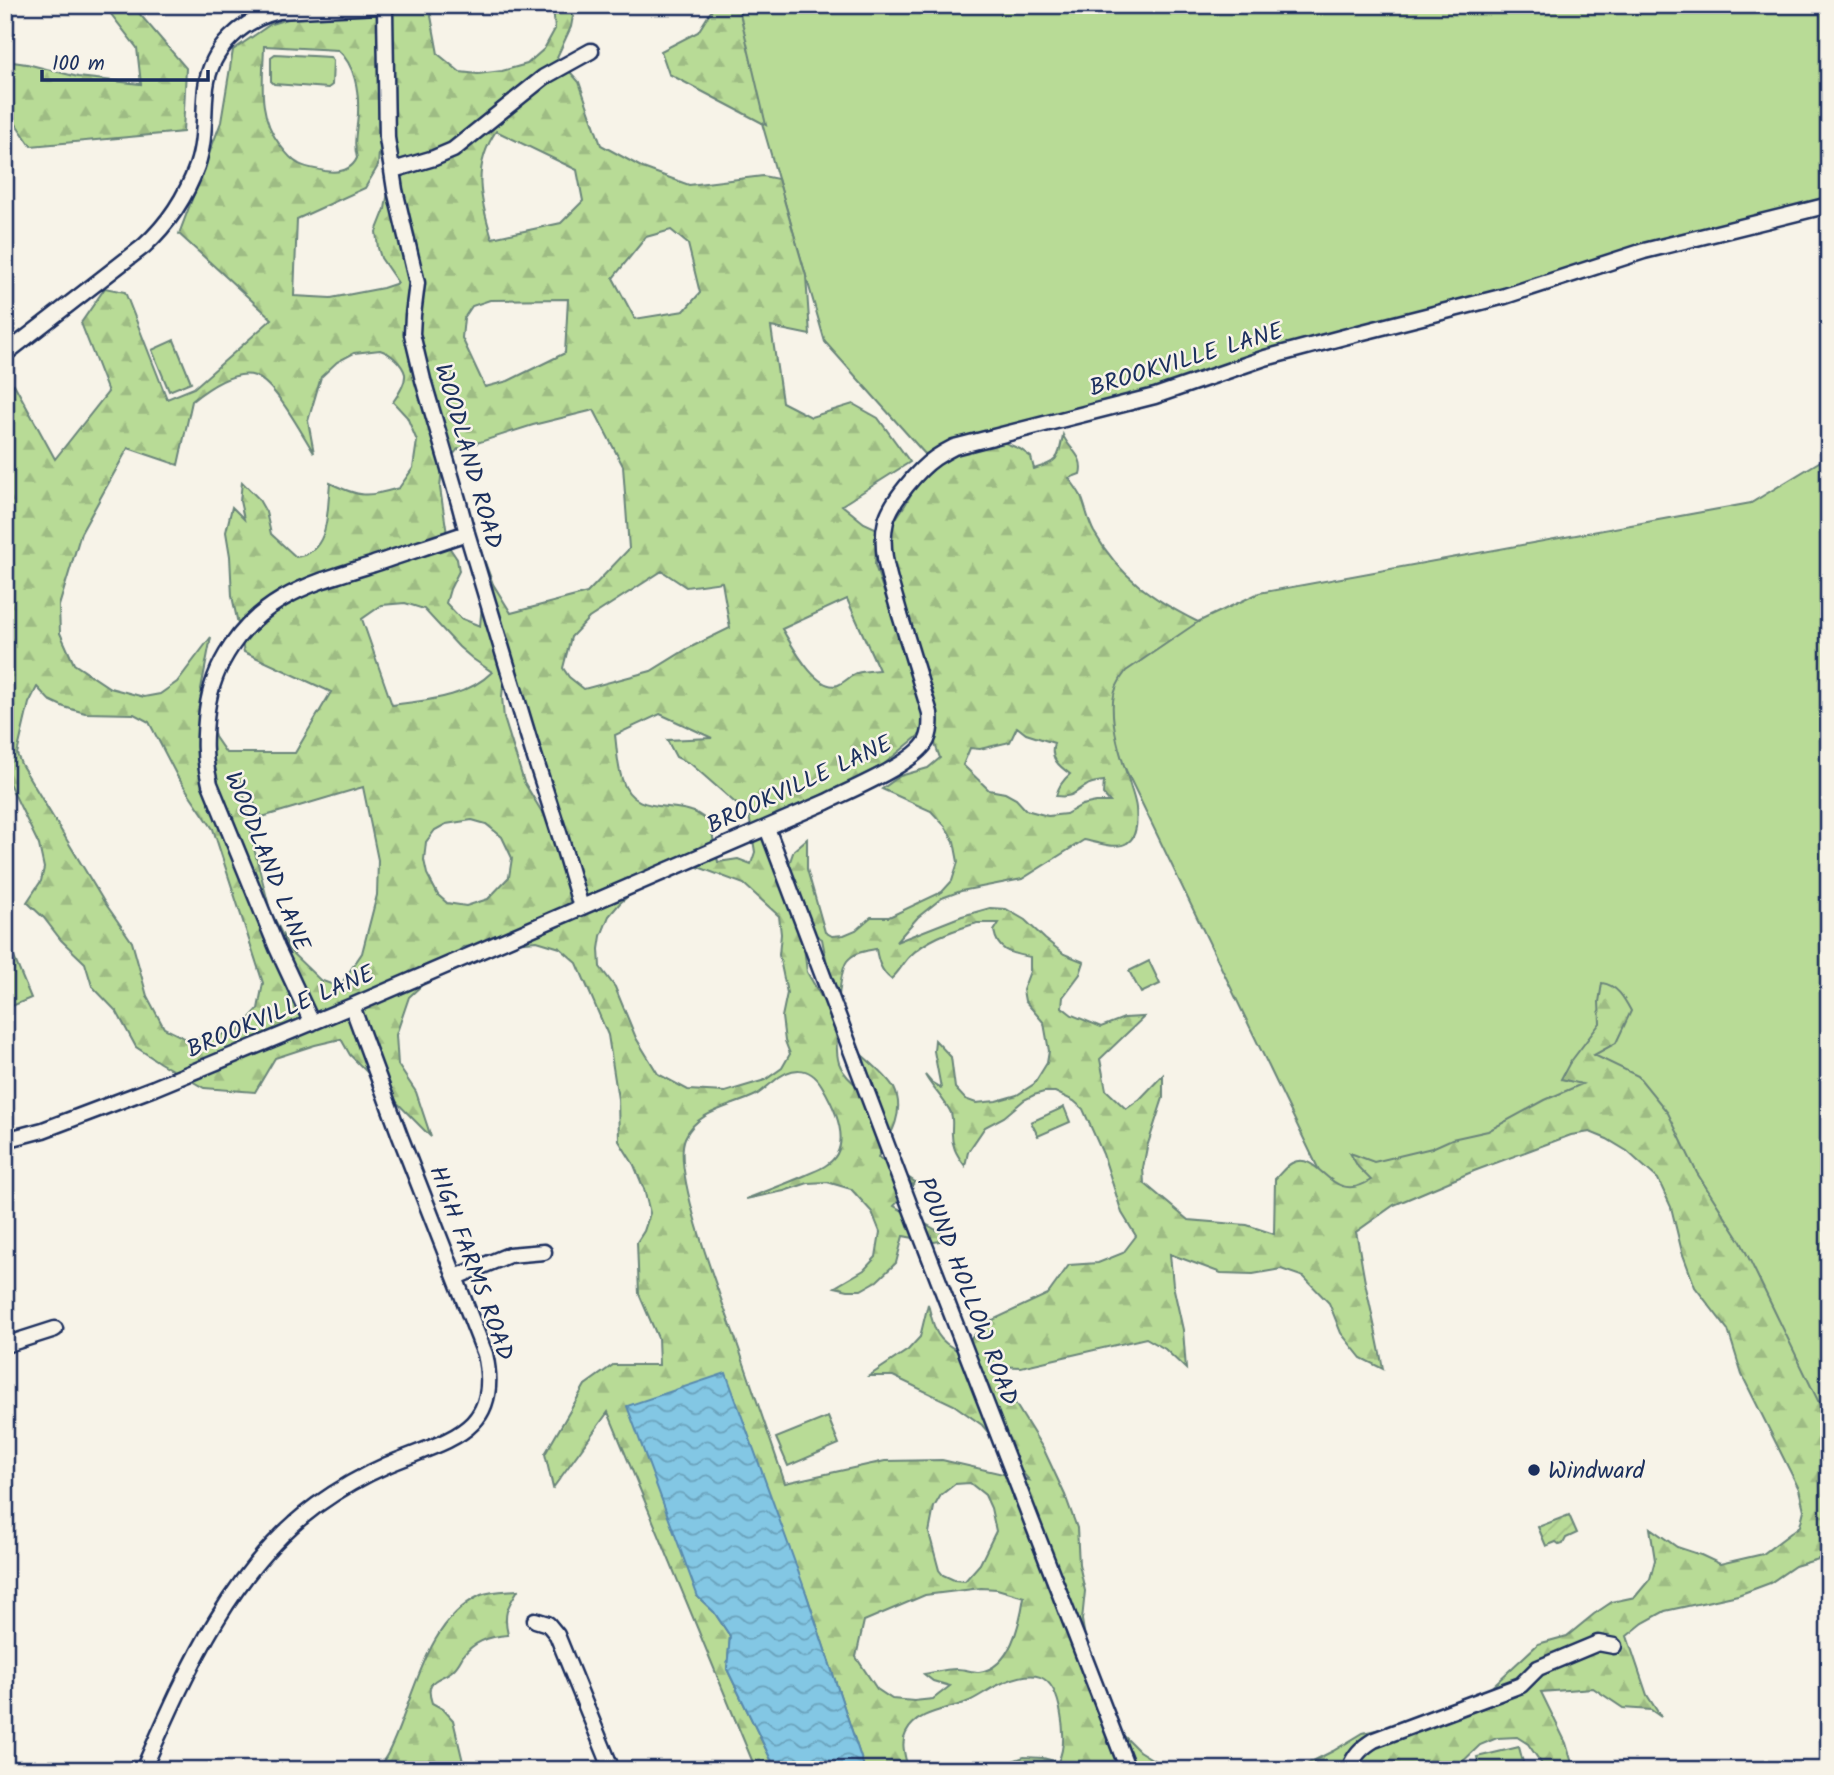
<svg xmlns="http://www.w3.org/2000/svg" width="1834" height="1775" font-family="Kalam,sans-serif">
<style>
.green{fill:#b8db96;stroke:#6a857a;stroke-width:2}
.forest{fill:url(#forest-firs);stroke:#6a857a;stroke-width:2;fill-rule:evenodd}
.garden{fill:url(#garden-furrows);stroke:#6a857a;stroke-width:2}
.water{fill:url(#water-waves);stroke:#598aae;stroke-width:2}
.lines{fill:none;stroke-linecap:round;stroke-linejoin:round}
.minor-casing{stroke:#1b2f5e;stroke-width:19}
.minor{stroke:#f7f3e8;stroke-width:14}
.poi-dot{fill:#1b2f5e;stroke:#f7f3e8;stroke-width:2.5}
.labels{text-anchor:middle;stroke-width:5;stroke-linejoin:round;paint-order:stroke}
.street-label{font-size:24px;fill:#1b2f5e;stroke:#f7f3e8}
.poi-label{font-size:24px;fill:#1b2f5e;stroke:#f7f3e8;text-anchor:start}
</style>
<defs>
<pattern id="forest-firs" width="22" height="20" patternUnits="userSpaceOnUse" patternTransform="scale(1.75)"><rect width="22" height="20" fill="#b8db96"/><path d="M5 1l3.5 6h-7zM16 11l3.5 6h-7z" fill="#9ebc84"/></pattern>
<pattern id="garden-furrows" width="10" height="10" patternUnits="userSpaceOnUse" patternTransform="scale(1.75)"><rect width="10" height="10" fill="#b8db96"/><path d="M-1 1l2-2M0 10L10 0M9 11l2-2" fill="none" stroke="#9ebc84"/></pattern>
<pattern id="water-waves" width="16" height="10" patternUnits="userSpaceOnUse" patternTransform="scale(1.75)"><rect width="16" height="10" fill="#83c7e4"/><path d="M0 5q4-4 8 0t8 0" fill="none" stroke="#6aa2bc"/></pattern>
</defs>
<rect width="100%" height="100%" fill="#f7f3e8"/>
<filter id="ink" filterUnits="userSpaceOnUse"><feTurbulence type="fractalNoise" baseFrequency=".0143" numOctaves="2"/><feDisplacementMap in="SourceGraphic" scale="14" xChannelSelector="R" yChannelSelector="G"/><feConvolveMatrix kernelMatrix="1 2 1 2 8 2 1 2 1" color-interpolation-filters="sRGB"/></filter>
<g filter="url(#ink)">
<path class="green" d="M728 5H1829V199L925 454 825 342Z
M275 54 330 57 333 61 332 85 328 88 274 84 271 81V57Z
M174 340 191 382 169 391 152 350Z
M1829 456V1463L1621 1088 1343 1220 1081 677 1259 593 1751 503Z
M8 943 31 998 5 1009V944Z
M1149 961 1160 984 1141 993 1129 971Z
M1064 1107 1070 1122 1038 1136 1031 1122Z
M828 1417 839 1444 788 1466 776 1438Z
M1519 1747 1525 1770H1480L1477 1757Z"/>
<path class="forest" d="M104 5H132L186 68 183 132 31 146 5 108V61L27 64 78 77 141 84 137 48Z
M334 5H429L438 54 460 72 478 74 502 71 527 64 544 49 555 29 553 5H575L571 27 557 57 579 82 601 145 643 168 689 185 763 176 778 179 806 276 810 335 771 327 782 402 811 417 853 404 878 418 910 462 842 505 864 523 886 533 905 505 922 474 936 463 983 441 1003 442 1020 449 1031 457 1034 469C1058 462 1058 460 1063 435 1069 450 1085 456 1080 474L1069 478C1073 484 1078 490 1081 496 1086 508 1088 521 1094 532 1120 577 1152 599 1198 622L1126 671C1119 680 1114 690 1113 701 1111 727 1121 757 1129 781 1131 790 1135 799 1136 808 1137 819 1138 837 1127 843 1116 850 1096 842 1084 840L1022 879 961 891 942 898 918 917 896 942 962 916 990 908 1006 909 1025 920 1045 939 1064 954 1084 962 1080 974 1063 997 1062 1007 1072 1015 1101 1027 1124 1018 1144 1017 1100 1059 1106 1090 1126 1109 1140 1099 1163 1075V1098L1147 1147 1143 1168 1144 1183 1188 1220 1247 1225 1274 1234 1275 1179C1280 1174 1286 1166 1292 1163 1321 1149 1329 1207 1371 1180L1358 1167 1350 1153 1374 1162 1432 1148 1452 1139 1488 1131 1545 1100 1582 1084 1561 1079 1569 1064 1600 1023 1599 1002 1602 983C1617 985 1624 998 1631 1011L1616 1043 1594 1055 1638 1076 1668 1113 1697 1173 1741 1242 1822 1409 1829 1417V1556L1795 1566 1770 1583 1738 1595 1665 1611 1643 1623 1627 1636 1647 1695 1661 1717 1651 1710 1623 1708 1593 1688 1541 1692 1566 1743 1574 1770H1546L1528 1744 1517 1737 1497 1738 1480 1745 1454 1770H1295L1333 1751 1363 1733 1468 1709 1538 1644 1567 1636 1594 1614 1612 1602 1635 1597 1650 1579 1655 1560 1650 1528 1677 1547 1701 1555 1720 1564 1763 1554 1800 1526 1804 1510 1799 1489 1742 1375 1728 1330 1695 1287 1682 1252 1671 1207 1658 1179 1627 1151 1607 1139 1590 1132 1571 1135 1474 1171 1394 1205 1356 1232C1360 1250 1362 1268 1366 1287 1372 1314 1378 1341 1383 1369L1361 1358 1341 1333 1329 1303 1304 1277 1281 1269 1253 1274 1221 1273 1170 1254 1173 1285 1183 1330 1186 1369 1165 1349 1146 1338 1021 1367 992 1366 1044 1450 1065 1495 1077 1528 1079 1564 1085 1591 1082 1620 1097 1709 1139 1751 1155 1761 1163 1770H969L980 1766 1004 1764 1024 1757 1043 1758 1058 1762C1065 1748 1064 1731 1061 1715 1054 1670 1033 1668 996 1686 986 1691 977 1698 967 1702 947 1710 917 1711 906 1733 900 1744 906 1758 908 1770H865L806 1593 698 1597 714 1612 730 1636 727 1669 776 1770H756L608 1412 553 1488 545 1454 585 1385 613 1365H659L658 1338 639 1294 637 1242 644 1231 650 1213 644 1189 634 1165 619 1141 618 1099 608 1035 577 963 560 948 537 941 463 947 409 997 396 1035 398 1065 416 1092 431 1137 350 1055 341 1039 315 1045 275 1058 255 1092 204 1088 160 1063 136 1047 117 1012 92 986 85 963 61 940 44 918 27 902 41 881 44 868 39 845 5 775V390L14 384 55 459 108 392 81 323 105 288 125 292 167 399 194 388 272 319 179 234 221 122 233 50 271 24ZM264 46 338 50C355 65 359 91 358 113 357 130 353 142 357 158 351 171 338 173 325 171 317 169 306 168 299 164 291 160 285 152 280 145 257 115 263 82 264 46ZM496 131 577 170 583 201 561 223 492 238C480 199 472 167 496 131ZM379 151 389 186 385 209 376 232 378 248 381 258 398 283 383 288 331 298 294 296 297 219 365 188 378 166ZM671 230 688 244 700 293 684 311 635 319 613 278 646 237ZM568 299 565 353 508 381 485 387 462 338 464 318 472 306 490 300ZM380 350C390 353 402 363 405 374 406 383 398 395 393 402L407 417 417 441 413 468 399 488C366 497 361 498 330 483 327 509 331 553 296 557L271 534 266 512 258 498 242 482 240 501 244 519 232 507 226 532 230 556 232 596 244 652 331 692 295 753H226L215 737 201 689 211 637 177 682 160 694 144 697 110 688 74 664 60 633 59 606 81 533 128 448 178 465 192 401C207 389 234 369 255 376 276 384 302 434 314 453L308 421 321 377 337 362 354 353ZM594 410 623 466 629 549 587 593 511 613 493 584 479 546 482 604 480 626 460 618 446 603 450 589 459 571 457 559 449 547 440 488 442 467 458 449 533 425ZM876 547 897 582 905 644 894 622 875 565ZM662 571 686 587 722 582 730 628 687 649 651 671 584 689 569 677 563 668 571 637 589 618ZM847 599 879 670C872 671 864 671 857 673 850 676 845 682 838 685 816 692 792 645 782 629ZM405 603 424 609 459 647 473 659 492 672C466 698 427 700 392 705L362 619 382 605ZM503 686C513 697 526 712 533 726 545 752 548 784 542 812L524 782 504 718 502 697ZM37 687 49 700 64 707 85 713 134 714 149 722 177 776 213 829 263 983 258 1009 237 1032 188 1040 164 1028 147 996 132 942 103 900 21 764 17 754 29 703ZM660 714 712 738 667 740 676 757 691 764 749 815 755 852 751 864 738 859 718 862 710 823C704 818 699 813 691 811 664 803 632 813 622 779 617 765 617 749 615 735ZM924 714 940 758 928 768 900 776 882 789 931 811 945 826 954 841 958 862 952 881 942 892 889 917H871L856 930 844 935 832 936 825 932 807 869V839L794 850 789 864 768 852 764 823 883 765 923 732ZM1017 727 1026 734 1054 743C1049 758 1059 766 1070 774 1063 780 1058 788 1056 796 1073 798 1073 793 1086 786 1091 782 1098 782 1104 781L1103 794 1110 802H1096L1082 805 1066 814 1048 816 1026 810 1016 799 1005 793 989 790 963 765 970 748 980 749 1010 742ZM241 780 262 817 363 787 378 860 377 895 362 953 339 987 320 980 291 952 270 910 255 852ZM472 820 486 824 502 837 512 858 509 877 488 899 466 906 447 903 438 895 427 874 424 860 426 842 435 830 446 824ZM674 858 744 884 779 916 781 934 779 955 787 993 782 1017 785 1041 790 1054 782 1068 765 1080 725 1092 688 1090 658 1074 636 1038 615 987 600 967 599 949 601 936 609 916 620 903ZM798 923 822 939 827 964V1007L807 972 804 947ZM977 923H999L994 931C998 952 1011 953 1030 957V971L1023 990 1025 1001 1044 1023 1049 1051 1047 1063 1034 1084 1017 1095 996 1101 976 1103 965 1099 955 1088 951 1057 935 1040 934 1051 941 1088 931 1082 925 1075C932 1088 945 1100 951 1113 953 1119 952 1124 952 1130 951 1145 956 1154 965 1166L968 1152 985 1127 1004 1117 1024 1100 1034 1095 1044 1092H1055L1074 1101 1083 1109 1103 1154 1122 1213 1136 1236 1123 1253 1098 1263 1069 1265 1048 1294 986 1323 959 1351C935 1340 934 1328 928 1304L920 1337 908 1350 869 1376H893L954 1405 982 1425 1029 1480 942 1460 885 1461 785 1483C769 1436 753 1389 737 1343 723 1304 671 1171 685 1138 697 1110 732 1107 756 1095 762 1092 767 1086 773 1082 790 1067 809 1064 822 1086 835 1108 855 1148 825 1166 819 1170 812 1172 806 1175 786 1184 766 1191 746 1199L784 1191 808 1183 827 1182 851 1189 872 1212 880 1232 876 1257 864 1270 835 1287 848 1290H861L877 1281 896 1263 903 1236 934 1242 952 1239 894 1206 915 1182 878 1157C890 1137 906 1112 894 1088 888 1077 871 1063 862 1055L860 1088C851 1081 843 1074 839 1063 834 1049 838 973 847 961 854 952 866 951 876 949 878 961 881 971 891 979 899 972 902 965 908 958 927 938 952 931 977 923ZM970 1483 985 1495 991 1508 996 1531 980 1564 965 1581 954 1580 943 1575 939 1570 929 1533 934 1507 941 1495 955 1484ZM981 1588 997 1589 1024 1597C1020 1623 1011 1668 979 1672 972 1672 964 1669 957 1669 946 1669 935 1672 924 1674L933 1681 950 1686 933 1699 914 1701 892 1699 877 1689 856 1657 864 1621 925 1595Z
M715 5H738L766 125 669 74 661 51 698 32Z
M518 1590C507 1607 503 1614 508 1635 490 1636 474 1641 463 1656 460 1661 458 1666 453 1670 441 1681 423 1677 432 1703L443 1709 453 1720 465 1770H377C381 1764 386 1758 389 1751 414 1701 424 1622 481 1595 491 1591 506 1591 518 1590Z"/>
<path class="garden" d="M1569 1515 1577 1533 1566 1538 1563 1544 1560 1545 1556 1542 1546 1546 1538 1527Z"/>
<path class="water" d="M726 1373 806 1593 865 1770H776L727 1669 730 1636 714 1612 698 1597 627 1406Z"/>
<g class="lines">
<defs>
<path id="minor" d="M393 170 434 158 453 150 544 77 591 51
M5 354 144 246C168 224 186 197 197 166 206 140 203 114 206 87 211 48 242 20 279 11L379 6 383 8 385 11 387 138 395 190 417 283 413 315 412 334 423 380 459 503 467 533 533 752 560 836 581 907
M767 828 919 1230 1128 1770
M312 1023 277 948 210 784C203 757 204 737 207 710 213 664 241 623 282 599 309 583 341 574 371 565 403 554 435 544 467 533
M5 1140 43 1130 154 1088 352 1006 826 802C850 790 916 763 927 740 931 731 931 723 930 713 920 681 910 648 900 615 892 585 878 552 886 521 891 501 919 469 935 458 941 454 948 450 954 447L1155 396 1265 358 1359 333 1505 296 1644 251 1829 205
M456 1277 509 1255 544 1252
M5 1345 55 1329
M535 1620 548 1624 557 1635 612 1770
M143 1770C186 1673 230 1569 317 1505 338 1490 362 1476 387 1465 445 1440 503 1434 485 1354L400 1136 352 1006
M1349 1770C1354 1755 1361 1748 1374 1740L1521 1685 1538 1668 1598 1643 1614 1646"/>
</defs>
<use href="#minor" class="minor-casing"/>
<use href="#minor" class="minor"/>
</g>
</g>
<circle class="poi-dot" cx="1534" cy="1470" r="7"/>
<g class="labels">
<g class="street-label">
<text transform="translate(1186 359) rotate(-17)" y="8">BROOKVILLE LANE</text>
<text transform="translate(469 456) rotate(74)" y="8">WOODLAND ROAD</text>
<text transform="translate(799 784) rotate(-25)" y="8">BROOKVILLE LANE</text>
<text transform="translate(268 861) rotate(68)" y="8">WOODLAND LANE</text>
<text transform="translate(280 1011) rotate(-23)" y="8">BROOKVILLE LANE</text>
<text transform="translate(472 1263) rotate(70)" y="8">HIGH FARMS ROAD</text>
<text transform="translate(968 1291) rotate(69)" y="8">POUND HOLLOW ROAD</text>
</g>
<g class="poi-label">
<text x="1548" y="1478">Windward</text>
</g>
</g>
<rect width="1834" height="1775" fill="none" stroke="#f7f3e8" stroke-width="28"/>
<rect x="14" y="14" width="1806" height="1747" fill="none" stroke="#1b2f5e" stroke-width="2.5" filter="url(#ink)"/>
<path d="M42 70v10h166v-10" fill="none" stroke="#1b2f5e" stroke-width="3.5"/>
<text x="52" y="70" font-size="21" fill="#1b2f5e" stroke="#f7f3e8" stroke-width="5" paint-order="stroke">100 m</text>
</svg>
